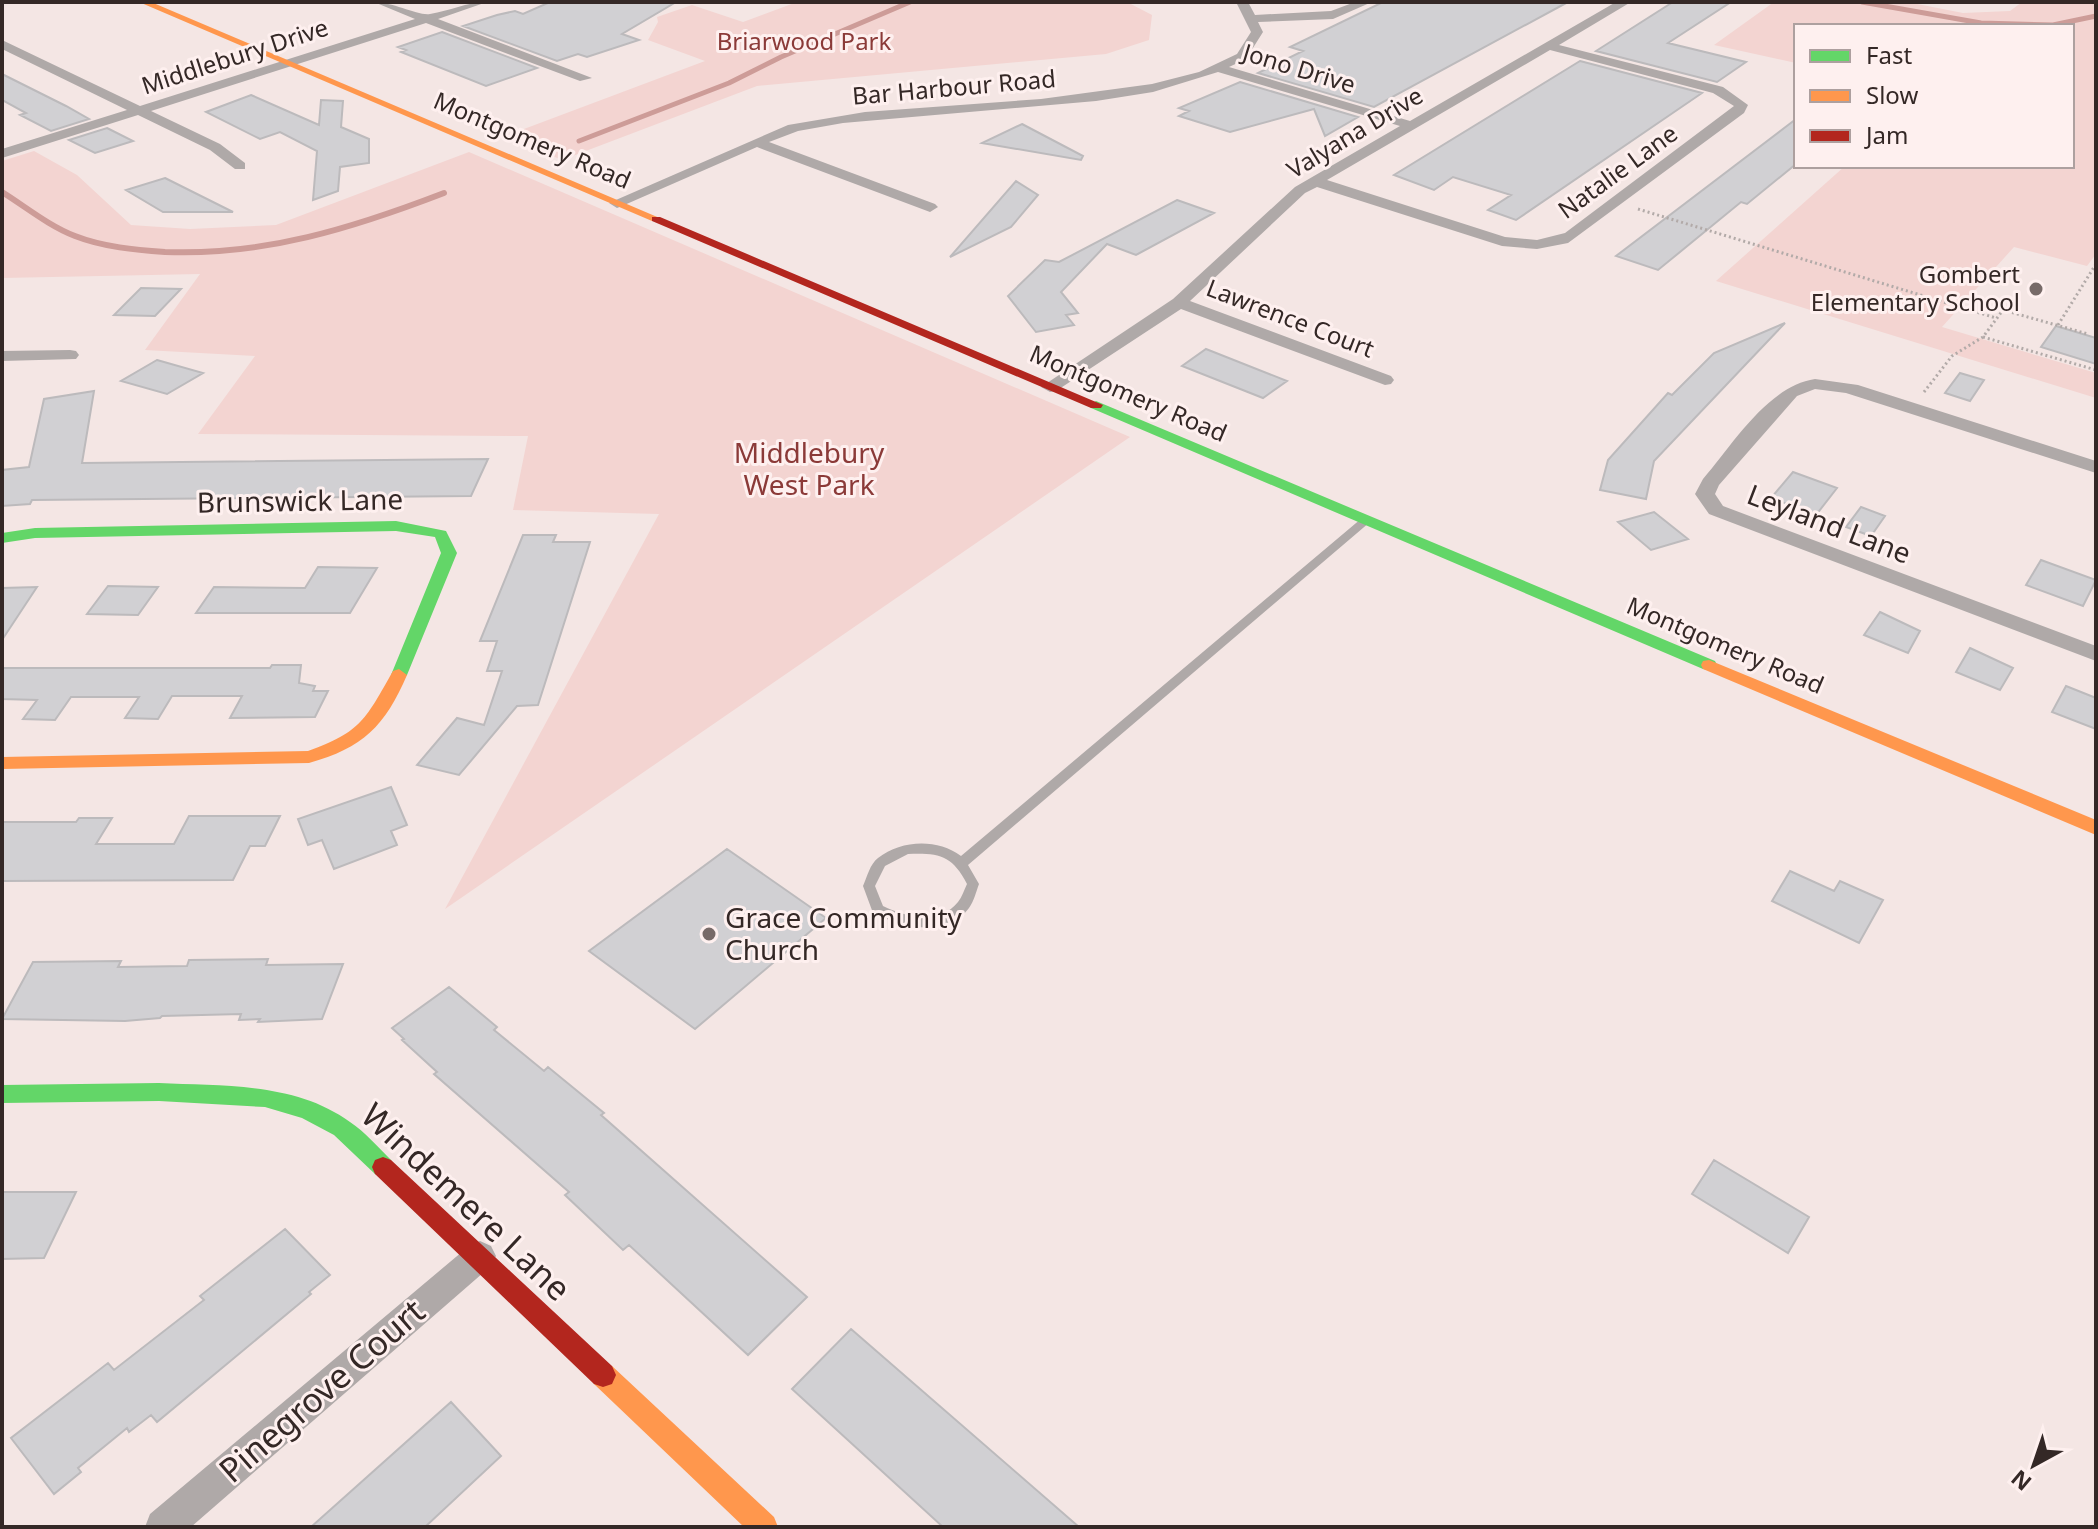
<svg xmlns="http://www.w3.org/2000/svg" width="2098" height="1529" font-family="'Noto Sans',sans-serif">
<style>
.green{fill:#f3d4d1}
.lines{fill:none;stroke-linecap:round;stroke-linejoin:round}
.stream-far1{stroke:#cd9c98;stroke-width:5}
.stream{stroke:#cd9c98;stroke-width:6}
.building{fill:#d1d0d3;stroke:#bcbabc;stroke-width:2}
.path{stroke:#b2aaa8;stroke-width:3;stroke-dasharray:2 3;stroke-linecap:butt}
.lane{fill:#afa9a8;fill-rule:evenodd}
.street{fill:#afa9a8;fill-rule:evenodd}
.fast{fill:#63d668;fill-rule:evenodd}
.slow{fill:#ff974d;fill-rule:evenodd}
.jam{fill:#b3261e;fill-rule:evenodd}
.poi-dot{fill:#776a68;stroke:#fef0ef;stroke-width:3}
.labels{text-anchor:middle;stroke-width:6;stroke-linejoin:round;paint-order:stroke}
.far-park-label{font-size:24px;fill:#8b3a38;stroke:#fef0ef}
.far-street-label{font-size:24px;fill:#342826;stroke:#fef0ef}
.far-poi-label{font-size:24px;fill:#342826;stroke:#fef0ef;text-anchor:end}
.park-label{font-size:28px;fill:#8b3a38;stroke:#fef0ef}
.street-label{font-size:28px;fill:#342826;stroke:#fef0ef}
.poi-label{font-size:28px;fill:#342826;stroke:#fef0ef;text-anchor:start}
.near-street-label{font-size:34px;fill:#342826;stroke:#fef0ef}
</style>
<rect width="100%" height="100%" fill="#f4e6e4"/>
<path class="green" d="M797 2H1127L1152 15 1149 40 1106 54 757 86 562 160 505 136 705 61 648 40 658 22 657 17 692 5 743 22Z
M1774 2H1907L1963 13 2010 11 2022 2H2096V254L2087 266 2014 247 1942 327 2096 373V398L1716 281 1845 166H2072V26H1796V63L1714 45Z
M34 151 77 175 131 225 190 229 276 225 469 152 1130 437 445 909 659 514 513 510 528 436 198 434 255 356 145 350 200 274 2 278V161Z"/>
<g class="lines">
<path class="stream-far1" d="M1862 2 1981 23 2053 25 2096 16
M579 141 729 83 781 57 910 2"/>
<path class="stream" d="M2 192C26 207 49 226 75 236 103 247 136 250 165 252 264 256 353 228 444 193"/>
</g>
<path class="building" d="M550 2H676L622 34 639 40 587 57 578 54 557 61 463 26 497 15 515 11 523 14Z
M1383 2H1568L1374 107 1258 73 1303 51 1290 47Z
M1673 2H1731L1668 43 1746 62 1717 82 1596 51Z
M442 32 537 68 486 86 401 52 406 50 398 47Z
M1580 61 1702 93 1516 220 1488 210 1511 195 1453 177 1434 190 1394 175Z
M2 74 66 106 89 119 51 131 20 115 26 113 2 100Z
M1240 82 1358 117 1325 136 1314 109 1230 132 1179 116 1189 111 1179 108Z
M251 95 319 125 321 100 343 101 341 127 369 139V163L340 167 338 191 313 200 317 151 280 132 260 139 206 112Z
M1796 119V164L1747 204 1741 202 1658 270 1616 256Z
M1022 124 1083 156 1081 160 982 143Z
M107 128 133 141 95 153 69 140Z
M165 178 233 212H163L126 190Z
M1016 181 1038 195 1011 227 950 257Z
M1177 200 1214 213 1136 255 1107 244 1061 292 1078 313 1066 315 1074 325 1036 332 1008 296 1045 260 1059 262Z
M141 288 181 289 155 316 114 315Z
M1785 323 1654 461 1646 499 1600 490 1608 460 1668 393 1672 395 1714 353Z
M2056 326 2096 338V364L2041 347Z
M1206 349 1287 381 1263 398 1182 366Z
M157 360 203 373 167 394 121 381Z
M1960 373 1984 380 1970 401 1945 393Z
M94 391 82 463 488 459 471 496 32 500 30 504 2 506V470L29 467 44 399Z
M1793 472 1837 488 1816 515 1771 498Z
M1861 507 1885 516 1871 536 1846 527Z
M1654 512 1688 539 1651 550 1618 522Z
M523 535H556L553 542H590L538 705 517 706 459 775 417 765 457 718 484 725 502 671H487L497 641H480Z
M2041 560 2096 580 2083 606 2026 585Z
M318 567 377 568 350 613H196L214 587 305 588Z
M108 586 158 587 138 615 87 614Z
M37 587 2 640V588Z
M1880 612 1920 631 1908 653 1864 635Z
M1970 648 2013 668 2000 690 1956 672Z
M272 665H301L299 683 315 686 313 691H328L315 717 230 718 242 696H172L158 719 125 718 139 697H71L55 720 23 719 37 700 2 699V668H270Z
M2066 686 2096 698V729L2052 712Z
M391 787 407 825 391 831 397 845 334 869 322 840 308 845 298 819Z
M189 816H280L265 846H250L233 880 2 881V822H76L79 818H112L96 844H174Z
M727 849 826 918 695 1029 589 951Z
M1790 871 1834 891 1840 881 1883 900 1859 943 1772 901Z
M268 959 266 965 343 964 322 1019 258 1022 260 1019 239 1020 241 1014 162 1016 160 1018 125 1021 2 1019 33 962 121 961 118 967 187 966 189 960Z
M449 987 497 1027 494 1030 544 1071 548 1067 604 1113 601 1115 807 1297 748 1355 629 1245 623 1250 565 1195 569 1192 434 1074 437 1072 402 1040 404 1039 392 1028Z
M1714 1160 1809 1217 1788 1253 1692 1194Z
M2 1192H76L44 1258 2 1259Z
M285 1229 330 1275 309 1292 311 1294 157 1422 151 1415 129 1432 127 1428 78 1468 81 1472 54 1494 11 1438 108 1363 114 1370 204 1300 200 1296Z
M851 1329 1079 1527H943L792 1389Z
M451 1402 501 1456 425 1527H311Z"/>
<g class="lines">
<path class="path" d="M1638 209 1996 318
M2058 325 2096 264
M1983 337 2096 370
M1924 392 1952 356 1983 337 2003 310 2088 334"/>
<path class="lane" d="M1366 517 1371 520 1370 522 968 865 979 884C976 892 974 901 969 908 946 939 902 927 873 913L863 886C867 877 870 864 878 858 901 840 937 838 961 856L1362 518ZM908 854C939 853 952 855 967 884 964 890 962 897 958 902 939 926 906 917 883 906L875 886 885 866Z"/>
<path class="street" d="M374 2C393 2 418 16 430 14 450 11 466 2 487 2L438 19 592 78 580 81 426 23 151 111 220 144 245 163V169H235L210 150 138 115 2 158V149L127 110 2 49V40L140 106 415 19Z
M1236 2H1248L1255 15 1331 11 1355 2H1372L1333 19 1258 22 1263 32 1246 59 1229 67 1410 121 1616 2H1631L1559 45 1723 87 1748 105 1744 113 1568 243 1537 249 1502 246 1317 187 1305 193 1190 301 1391 376 1394 380 1391 384 1385 385 1181 309 1056 391 1050 392 1041 387 1173 299 1295 187 1400 126 1218 72 1153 92 1096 101 843 123 798 131 769 142 935 204 938 207 930 212 757 147 622 206 617 208 609 203 788 125 865 112 1041 99 1152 84 1199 72 1237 54 1251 32ZM1550 50 1713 93 1734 106 1565 233 1537 240 1505 237 1327 180Z
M70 350 76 351 79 355 76 359 2 361V351Z
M1815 379 1858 385 2096 461V473L1846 393 1815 389 1797 396 1719 485 1715 494 1723 506 2096 646V661L1709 514 1695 494 1703 479C1733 444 1768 386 1815 379Z
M480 1241 491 1246 496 1256 491 1266 191 1527H145L150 1514 469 1246Z"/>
<path class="fast" d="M1096 401 1715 661 1717 665 1709 670 1703 669 1091 408 1089 405Z
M396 521 446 531 457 553 407 675 399 681 391 675 441 553 435 537 396 531 35 538 2 543V533L35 528Z
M159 1083C222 1086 296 1082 350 1122 365 1132 378 1147 391 1160L394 1167 391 1174 383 1177 375 1174 334 1135 302 1118 265 1107 159 1101 2 1103V1085Z"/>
<path class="slow" d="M139 2H151L662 219 652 221Z
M1709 660 2096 820V835L1703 669 1701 665 1703 661Z
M399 669 407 675C385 726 363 748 309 763L2 769V757L308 751C362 732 366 718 393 671Z
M603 1363 612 1366 774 1517 778 1527H744L594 1384 590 1375 594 1366Z"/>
<path class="jam" d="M652 217H660L1103 405 1101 408H1091L652 221Z
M383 1157 391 1160 612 1366 616 1375 612 1384 603 1387 594 1384 375 1174 372 1167 375 1160Z"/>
</g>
<g class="poi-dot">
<circle cx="2036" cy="289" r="8"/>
<circle cx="709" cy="934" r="8"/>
</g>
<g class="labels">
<g class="far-park-label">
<text x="804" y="50">Briarwood Park</text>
</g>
<g class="far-street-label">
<text transform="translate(235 57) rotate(-18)" y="8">Middlebury Drive</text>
<text transform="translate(1299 69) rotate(17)" y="8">Jono Drive</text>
<text transform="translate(954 88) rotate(-5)" y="8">Bar Harbour Road</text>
<text transform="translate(1355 133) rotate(-31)" y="8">Valyana Drive</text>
<text transform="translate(532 141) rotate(23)" y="8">Montgomery Road</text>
<text transform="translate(1618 172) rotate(-36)" y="8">Natalie Lane</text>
<text transform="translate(1290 319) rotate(21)" y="8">Lawrence Court</text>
<text transform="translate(1128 394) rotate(23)" y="8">Montgomery Road</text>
<text transform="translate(1725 646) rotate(23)" y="8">Montgomery Road</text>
</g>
<g class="far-poi-label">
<text x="2020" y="283">Gombert<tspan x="2020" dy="28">Elementary School</tspan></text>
</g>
<g class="park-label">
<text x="809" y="463">Middlebury<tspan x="809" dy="32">West Park</tspan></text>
</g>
<g class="street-label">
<text transform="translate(300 501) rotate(-1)" y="10">Brunswick Lane</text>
<text transform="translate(1829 524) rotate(21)" y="10">Leyland Lane</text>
</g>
<g class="poi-label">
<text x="725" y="928">Grace Community<tspan x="725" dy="32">Church</tspan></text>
</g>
<g class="near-street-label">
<text transform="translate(466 1202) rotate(43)" y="12">Windemere Lane</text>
<text transform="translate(322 1391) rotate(-41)" y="12">Pinegrove Court</text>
</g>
</g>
<rect width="2098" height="1529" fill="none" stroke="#342826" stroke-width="8"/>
<rect x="1794" y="24" width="280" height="144" fill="#fef0ef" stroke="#ada09f" stroke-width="2"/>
<rect x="1810" y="50" width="40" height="12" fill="#63d668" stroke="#ada09f" stroke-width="2"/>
<text x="1866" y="64" font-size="24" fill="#342826">Fast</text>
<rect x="1810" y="90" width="40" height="12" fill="#ff974d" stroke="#ada09f" stroke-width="2"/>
<text x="1866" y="104" font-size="24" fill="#342826">Slow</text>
<rect x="1810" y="130" width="40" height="12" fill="#b3261e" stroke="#ada09f" stroke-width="2"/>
<text x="1866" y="144" font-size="24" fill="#342826">Jam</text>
<g transform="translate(2034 1465) rotate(220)" stroke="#fef0ef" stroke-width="6" paint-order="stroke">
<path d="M0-6L14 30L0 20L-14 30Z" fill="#342826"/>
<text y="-12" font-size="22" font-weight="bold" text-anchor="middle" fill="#342826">N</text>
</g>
</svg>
